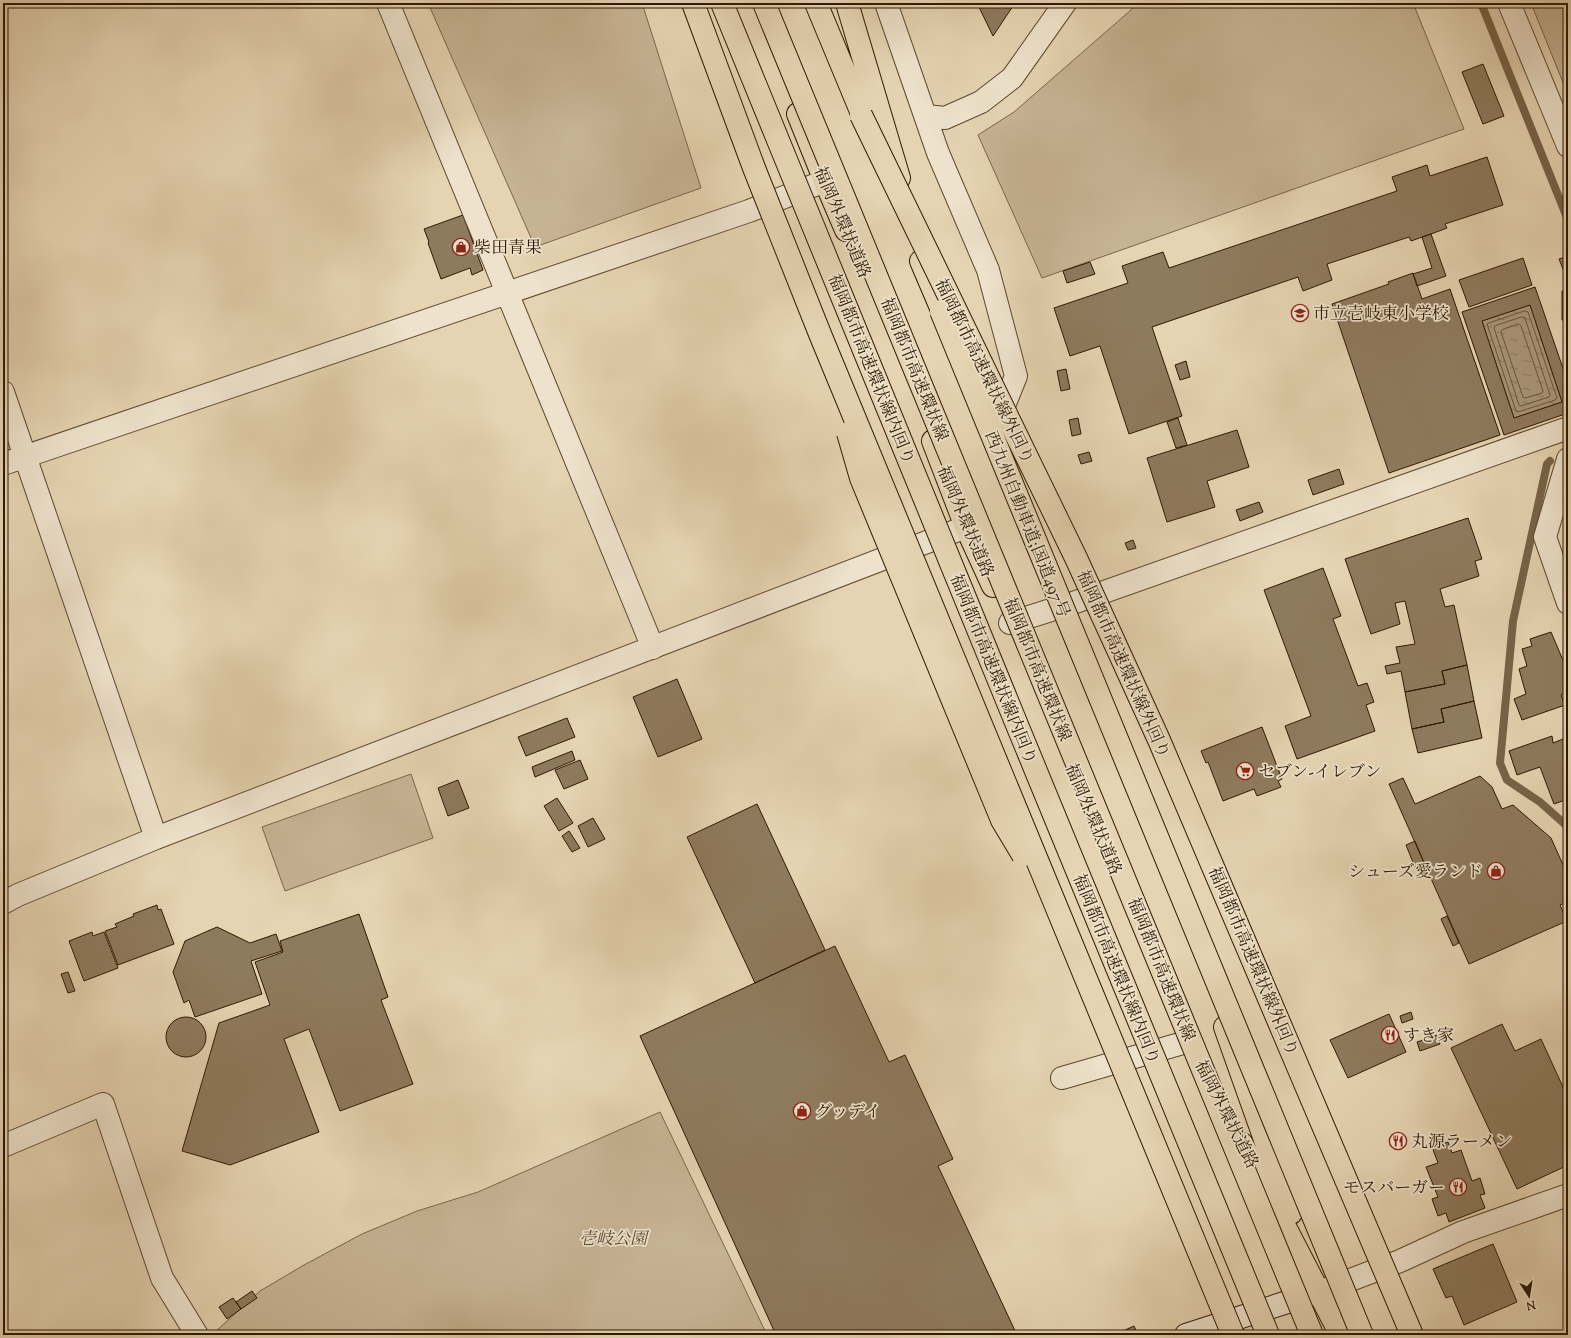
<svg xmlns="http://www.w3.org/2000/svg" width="1571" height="1338" font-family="'Sorts Mill Goudy','Noto Serif JP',serif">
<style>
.green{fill:#c6b393;stroke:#7a664a}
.water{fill:url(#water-ripples);stroke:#776348}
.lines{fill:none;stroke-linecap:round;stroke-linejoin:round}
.shore{stroke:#6b563c;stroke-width:1}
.stream{stroke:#776348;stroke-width:8}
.building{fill:#8e7a5d;stroke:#2f1902;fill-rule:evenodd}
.street-casing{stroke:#5c482e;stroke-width:24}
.secondary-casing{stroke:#2f1902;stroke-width:24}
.highway-casing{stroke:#2f1902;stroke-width:24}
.street{stroke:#eee2cc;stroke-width:22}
.secondary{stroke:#eee2cc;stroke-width:22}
.highway{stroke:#e5d3b1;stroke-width:22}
.highway-bridge-casing{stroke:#2f1902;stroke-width:24;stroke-linecap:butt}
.highway-bridge{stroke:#e5d3b1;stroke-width:22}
.labels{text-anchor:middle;stroke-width:3.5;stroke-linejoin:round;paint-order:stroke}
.street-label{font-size:17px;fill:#2f1902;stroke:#eee2cc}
.poi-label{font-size:17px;fill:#2f1902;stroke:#eee2cc;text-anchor:start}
.park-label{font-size:17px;font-style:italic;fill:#5c472e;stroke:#eee2cc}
</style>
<defs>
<pattern id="water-ripples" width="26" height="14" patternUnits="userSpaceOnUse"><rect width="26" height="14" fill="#a79476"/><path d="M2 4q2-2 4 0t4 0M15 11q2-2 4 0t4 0" fill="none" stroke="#88785f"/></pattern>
</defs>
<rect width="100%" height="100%" fill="#e5d3b1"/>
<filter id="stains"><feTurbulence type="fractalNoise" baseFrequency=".005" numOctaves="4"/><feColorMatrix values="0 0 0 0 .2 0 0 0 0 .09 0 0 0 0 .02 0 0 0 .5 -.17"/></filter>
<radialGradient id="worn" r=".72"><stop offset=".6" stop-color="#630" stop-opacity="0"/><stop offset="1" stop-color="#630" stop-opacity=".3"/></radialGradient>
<path class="green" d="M428 3H642L701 188 535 247Z
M1139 3H1413L1464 129 1042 278 978 135 1014 112Z
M1531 3H1568V90H1566Z
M411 774 433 838 285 891 262 827Z
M660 1112 767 1335H217L215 1332 260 1291 304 1265 362 1234 417 1211 478 1192Z"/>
<path class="water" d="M1530 305 1562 402 1514 418 1482 321Z"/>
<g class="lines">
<path class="shore" d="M1525 311 1528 312 1557 398 1555 400 1518 412 1516 411 1487 324 1489 323Z
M1522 317 1525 318 1550 395 1549 397 1521 406 1519 405 1494 328 1495 326Z
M1519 324 1521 326 1543 391 1542 393 1525 398 1523 397 1501 332 1502 330Z"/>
<path class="stream" d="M1481 3 1568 220
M1550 461 1547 464 1513 621 1500 763 1507 780 1540 802 1568 827"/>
</g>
<path class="building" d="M977 3H1015L993 36Z
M1483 64 1504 116 1483 124 1462 72Z
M1487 157 1503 205 1445 224 1447 228 1431 234 1411 241 1409 237 1327 264 1332 280 1303 291 1298 277 1152 327 1182 416 1129 434 1100 346 1070 356 1054 308 1128 283 1122 266 1163 252 1169 268 1397 191 1392 177 1427 165 1430 176Z
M463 215 483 270 472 275 470 268 441 279 428 243 429 242 424 229Z
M1431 234 1446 276 1417 286 1413 274 1432 268 1422 237Z
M1568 256V282L1559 259Z
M1523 258 1532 285 1469 307 1459 280Z
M1090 262 1095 274 1067 283 1063 271Z
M1413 273 1422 299 1450 289 1500 435 1389 473 1332 304 1389 284 1388 282Z
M1535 287 1568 383V413L1504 435 1462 312ZM1530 305 1562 402 1514 418 1482 321Z
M1562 291H1568V320H1562Z
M1186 361 1190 377 1180 380 1175 365Z
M1066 369 1070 389 1061 391 1057 371Z
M1078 418 1081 434 1072 436 1069 420Z
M1178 418 1187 445 1176 448 1167 422Z
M1237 430 1249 467 1207 481 1215 507 1167 522 1147 458Z
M1089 452 1092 461 1081 464 1078 455Z
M1339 469 1344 484 1313 495 1308 480Z
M1259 502 1263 512 1240 521 1236 510Z
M1468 518 1482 559 1475 561 1479 576 1440 589 1445 607 1454 605 1467 665 1442 671 1445 684 1405 692 1401 671 1387 674 1385 666 1400 663 1396 647 1415 644 1405 601 1395 603 1400 624 1371 634 1345 559Z
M1133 540 1136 548 1128 550 1125 543Z
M1323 568 1341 616 1333 619 1358 686 1367 683 1374 702 1366 705 1375 731 1297 759 1285 726 1311 716 1264 590Z
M1551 632 1568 672V692L1561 695 1565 705 1522 720 1514 699 1526 694 1519 669 1527 666 1522 649 1532 646 1530 639Z
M1467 665 1474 701 1441 709 1444 722 1412 729 1405 692 1445 684 1442 671Z
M677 679 702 739 658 757 633 697Z
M1474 701 1482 738 1418 753 1412 729 1444 722 1441 709Z
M567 718 575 737 526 756 518 737Z
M1262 727 1282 779 1278 781 1281 787 1257 796 1254 789 1223 801 1208 762 1206 763 1201 751Z
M1552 736 1553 743 1568 737V799L1554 804 1540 767 1517 775 1509 751Z
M572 751 575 760 535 777 532 767Z
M580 760 588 779 564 789 555 770Z
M1480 776 1492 787 1502 809 1513 805 1551 838 1568 876V902L1560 905 1567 921 1469 964 1389 784 1403 778 1415 804Z
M458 780 469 808 448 816 438 788Z
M557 798 573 823 559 831 544 806Z
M757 804 825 950 755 983 687 837Z
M593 818 605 839 588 847 578 826Z
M569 831 580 848 572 852 562 836Z
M1415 841 1425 865 1416 870 1406 845Z
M157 905 158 910 161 909 174 944 118 965 105 931 117 927 115 924 134 916 133 914Z
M359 914 388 997 381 1000 413 1084 340 1111 309 1029 284 1039 319 1132 230 1165 182 1151 219 1023 270 1005 255 962 283 952 280 941Z
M1447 916 1459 943 1453 946 1441 919Z
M217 927 250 943 276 934 282 951 251 961 262 994 195 1017 189 1000 184 1003 173 972 185 941Z
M92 932 93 936 104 932 118 968 84 981 69 941Z
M835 946 889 1062 905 1055 953 1159 938 1166 1017 1335H776L640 1036Z
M68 972 75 991 68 993 61 974Z
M1411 1012 1413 1019 1402 1023 1400 1016Z
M1389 1014 1406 1052 1348 1078 1330 1040Z
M166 1037a20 20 0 1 1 40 0a20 20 0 1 1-40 0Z
M1502 1024 1515 1051 1541 1039 1568 1098V1165L1517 1189 1451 1048Z
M1437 1035 1440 1044 1420 1051 1417 1042Z
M1448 1142 1452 1153 1461 1150 1472 1181 1480 1178 1485 1194 1480 1195 1485 1208 1449 1222 1446 1213 1438 1216 1432 1199 1438 1197 1426 1167 1438 1163 1432 1147Z
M1493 1244 1517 1302 1464 1325 1452 1296 1446 1298 1433 1269Z
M252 1291 257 1298 241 1309 236 1302Z
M233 1298 241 1309 227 1319 219 1307Z
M1134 1326 1138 1335H1114Z"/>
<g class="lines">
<defs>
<path id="street" d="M388 3 653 648
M886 3 938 153 988 270 1016 376 998 421
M1509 3 1568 146
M926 116 945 118 981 102 1012 78 1065 3
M3 392 156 838
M1568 459 1545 537 1568 603
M3 464 749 211 825 181
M1010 623 1070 604 1568 428
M3 903 18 895 156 838 966 527
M1062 1078 1190 1041
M3 1146 103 1104 162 1278 197 1335
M1319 1292 1400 1261 1463 1232 1568 1195"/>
<path id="secondary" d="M1186 1335 1315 1293"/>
<path id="highway" d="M816 3 870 133
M847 3 899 178
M798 114 825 181 846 230
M921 261 950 329
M933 441 966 527 993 586
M1225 1027 1291 1213
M1242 1144 1341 1335"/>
</defs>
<use href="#street" class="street-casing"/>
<use href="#secondary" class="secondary-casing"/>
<use href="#highway" class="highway-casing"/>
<use href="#street" class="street"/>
<use href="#secondary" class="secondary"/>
<use href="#highway" class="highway"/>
<defs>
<path id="highway-bridge" d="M693 3 754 168 820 334 1233 1335
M722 3 1015 720 1268 1335
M764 3 1312 1335
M861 115 1076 558 1159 740 1412 1335
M941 311 1362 1335
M848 433 861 478 1002 820 1023 855"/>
</defs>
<use href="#highway-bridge" class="highway-bridge-casing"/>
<use href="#highway-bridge" class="highway-bridge"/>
</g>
<defs>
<symbol id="shop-ring" viewBox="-11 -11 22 22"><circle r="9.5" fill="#eee2cc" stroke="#8f2418" stroke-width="1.5"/><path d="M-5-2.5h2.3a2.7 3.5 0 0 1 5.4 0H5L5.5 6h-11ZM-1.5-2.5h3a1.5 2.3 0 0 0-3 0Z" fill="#8f2418"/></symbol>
<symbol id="school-ring" viewBox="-11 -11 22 22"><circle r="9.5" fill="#eee2cc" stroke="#8f2418" stroke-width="1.5"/><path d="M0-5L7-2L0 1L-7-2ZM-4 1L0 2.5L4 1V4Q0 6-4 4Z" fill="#8f2418"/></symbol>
<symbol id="supermarket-ring" viewBox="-11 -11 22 22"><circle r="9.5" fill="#eee2cc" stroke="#8f2418" stroke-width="1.5"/><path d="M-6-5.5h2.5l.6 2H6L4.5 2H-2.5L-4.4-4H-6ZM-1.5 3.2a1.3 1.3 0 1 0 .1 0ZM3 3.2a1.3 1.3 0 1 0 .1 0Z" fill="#8f2418"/></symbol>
<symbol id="restaurant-ring" viewBox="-11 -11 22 22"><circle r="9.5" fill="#eee2cc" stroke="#8f2418" stroke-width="1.5"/><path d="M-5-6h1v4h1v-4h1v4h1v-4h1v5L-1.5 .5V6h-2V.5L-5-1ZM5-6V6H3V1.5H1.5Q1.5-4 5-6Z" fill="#8f2418"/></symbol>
</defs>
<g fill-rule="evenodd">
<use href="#shop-ring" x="451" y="237" width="20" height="20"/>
<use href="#school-ring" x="1290" y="303" width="20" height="20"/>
<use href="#supermarket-ring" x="1235" y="761" width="20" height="20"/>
<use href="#shop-ring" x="1486" y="861" width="20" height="20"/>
<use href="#restaurant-ring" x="1380" y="1025" width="20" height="20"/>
<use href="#shop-ring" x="792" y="1101" width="20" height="20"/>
<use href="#restaurant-ring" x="1388" y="1131" width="20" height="20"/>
<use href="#restaurant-ring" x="1448" y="1177" width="20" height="20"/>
</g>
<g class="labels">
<g class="street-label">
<text transform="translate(843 222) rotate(67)" y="6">福岡外環状道路</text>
<text transform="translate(872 369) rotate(68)" y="6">福岡都市高速環状線内回り</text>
<text transform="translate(915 369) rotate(68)" y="6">福岡都市高速環状線</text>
<text transform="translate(985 371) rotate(64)" y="6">福岡都市高速環状線外回り</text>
<text transform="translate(966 521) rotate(67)" y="6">福岡外環状道路</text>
<text transform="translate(1028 524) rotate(68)" y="6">西九州自動車道;国道497号</text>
<text transform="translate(1124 664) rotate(66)" y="6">福岡都市高速環状線外回り</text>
<text transform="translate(994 669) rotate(68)" y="6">福岡都市高速環状線内回り</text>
<text transform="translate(1038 669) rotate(68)" y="6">福岡都市高速環状線</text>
<text transform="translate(1094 819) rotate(67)" y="6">福岡外環状道路</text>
<text transform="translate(1254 961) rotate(67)" y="6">福岡都市高速環状線外回り</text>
<text transform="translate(1117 969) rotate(68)" y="6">福岡都市高速環状線内回り</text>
<text transform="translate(1162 969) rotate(68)" y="6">福岡都市高速環状線</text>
<text transform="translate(1227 1114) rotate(63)" y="6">福岡外環状道路</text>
</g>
<g class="poi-label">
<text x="474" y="253">柴田青果</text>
<text x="1313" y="319">市立壱岐東小学校</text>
<text x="1258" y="777">セブン-イレブン</text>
<text x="1483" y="877" text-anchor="end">シューズ愛ランド</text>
<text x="1403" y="1041">すき家</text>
<text x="815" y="1117">グッデイ</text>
<text x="1411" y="1147">丸源ラーメン</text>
<text x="1445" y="1193" text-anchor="end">モスバーガー</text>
</g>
<g class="park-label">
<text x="613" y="1244">壱岐公園</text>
</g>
</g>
<rect width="1571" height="1338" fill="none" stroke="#e5d3b1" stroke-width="16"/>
<rect x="4" y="4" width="1563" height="1330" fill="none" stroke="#2f1902" stroke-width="2"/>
<rect x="8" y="8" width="1555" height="1322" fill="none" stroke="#2f1902"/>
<g transform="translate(1529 1296) rotate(168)" stroke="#eee2cc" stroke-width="3" paint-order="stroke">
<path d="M0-3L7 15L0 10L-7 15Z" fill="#2f1902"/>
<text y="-6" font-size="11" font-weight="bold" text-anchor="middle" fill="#2f1902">N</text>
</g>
<rect width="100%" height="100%" filter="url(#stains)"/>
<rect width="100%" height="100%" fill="url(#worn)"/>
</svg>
